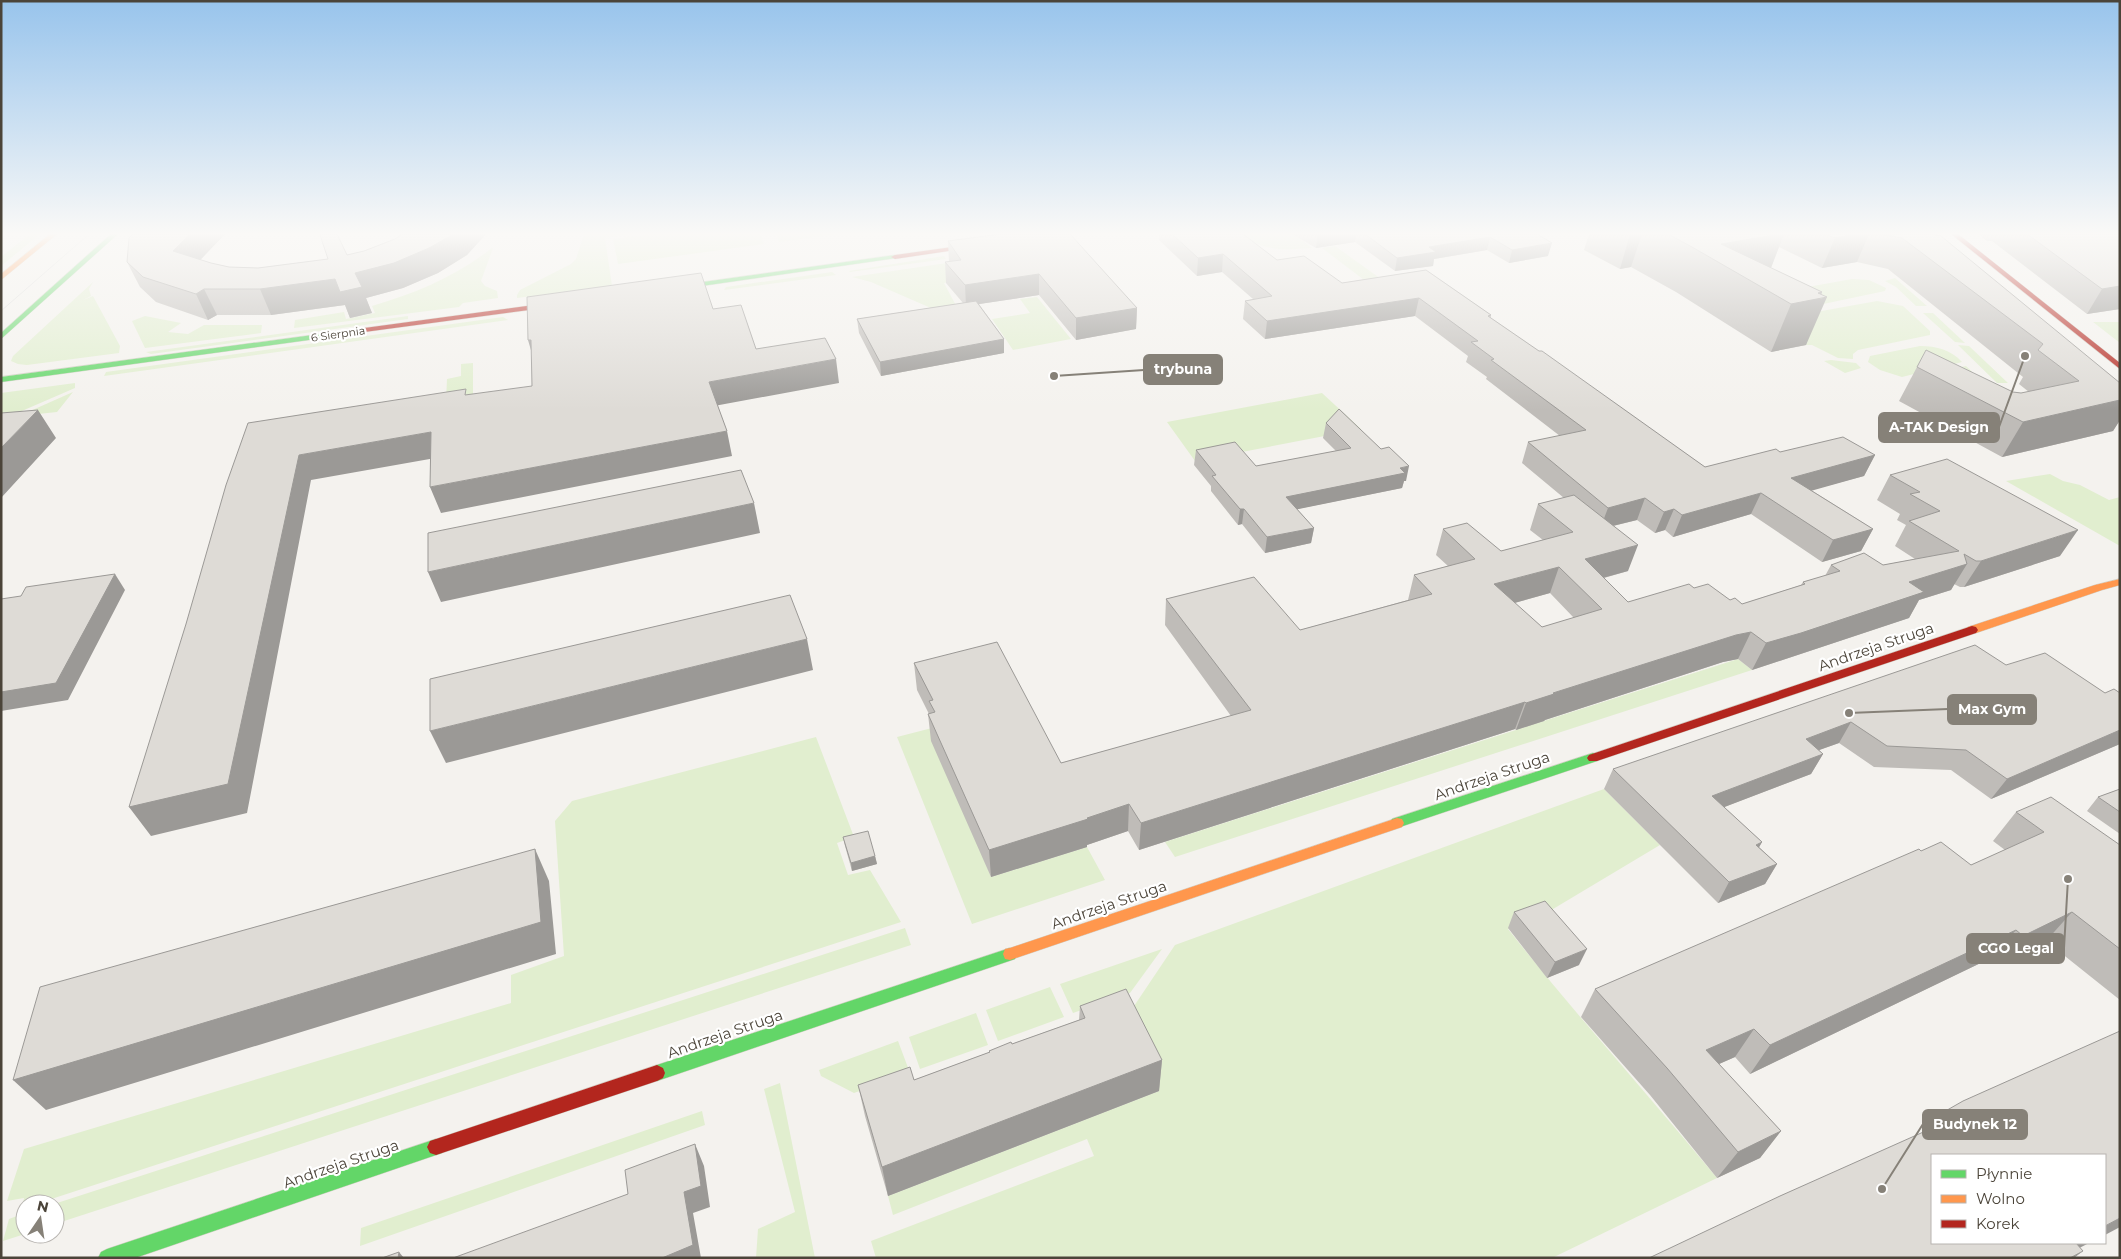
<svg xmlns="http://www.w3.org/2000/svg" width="2121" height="1259" font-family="Montserrat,sans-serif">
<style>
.green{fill:#e1eecf}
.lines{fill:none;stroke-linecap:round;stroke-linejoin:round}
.fast-casing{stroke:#d3cfc5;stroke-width:1}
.slow-casing{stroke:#d3cfc5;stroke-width:1}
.jam-casing{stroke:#d3cfc5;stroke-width:1}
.fast{fill:#63d668;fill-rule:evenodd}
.slow{fill:#ff974d;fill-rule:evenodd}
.jam{fill:#b3261e;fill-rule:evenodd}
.tram{stroke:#dbdbda;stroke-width:1}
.wall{fill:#bfbcb8;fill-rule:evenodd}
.shaded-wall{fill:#9b9996}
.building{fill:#dedbd6;stroke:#9b9996;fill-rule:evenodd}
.labels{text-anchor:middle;stroke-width:4.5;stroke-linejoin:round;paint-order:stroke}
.far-street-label{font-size:11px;fill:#4b4439;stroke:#fff}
.near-street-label{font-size:15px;fill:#4b4439;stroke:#fff}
.leader{fill:none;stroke:#868178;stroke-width:2}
.callout-dot{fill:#868178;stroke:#fff;stroke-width:2}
.callout{fill:#868178;stroke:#868178;stroke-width:2}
.callout-label{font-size:14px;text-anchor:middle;font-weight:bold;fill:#fff}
</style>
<rect width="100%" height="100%" fill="#f4f2ee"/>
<path class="green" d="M30 234H40L1 266V257Z
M584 234H633L605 238 612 286 517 298V295L520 290 571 264 576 259Z
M651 234H760L764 244 618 264 613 239Z
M776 234H839L779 242Z
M1242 234H1294L1312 248C1286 250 1262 252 1242 234Z
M1335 246 1388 284 1372 286 1322 248Z
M492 248H493L481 281 485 286 497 291 498 298 463 303 459 307 294 328 295 320 344 312 346 319 375 313 372 306C416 293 455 277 492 248Z
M944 256 946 259 850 272 849 271Z
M947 263 959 280 944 283 960 313 947 315 871 282 852 277Z
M832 272 836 275 724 290 726 287Z
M1895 278 1927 306H1916L1896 287 1885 281Z
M1852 279 1869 280 1886 288 1885 291 1790 311 1762 295Z
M93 282 89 289 91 296 83 300 93 296 120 346 119 353 27 365 18 364 11 361 13 356Z
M1037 297 1071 339 1013 350 992 319 1030 313 1020 299Z
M1877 301 1903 306 1930 331V335L1858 350 1853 354V359L1838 358 1812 345H1806L1782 332 1805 314Z
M1923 313H1933L1965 343 1955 342Z
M145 316 181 323 168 332 188 334 204 325H262L261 333 145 348 132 321Z
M408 316V319L151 354 146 352Z
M503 317 508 320 104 376 106 372Z
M2093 322H2120V343Z
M1958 345 1969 346 2008 383H1997Z
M1920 346C1937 346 1951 350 1962 362L1947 366 1951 369 1966 366 1989 388 1967 395 1909 379 1926 375 1922 372 1902 377 1880 370 1868 362 1870 356Z
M1831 360 1856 363 1861 368 1845 373 1824 361Z
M473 363V397L446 402 447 379 461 376V364Z
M75 383V388L1 420V393Z
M73 392 57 412 19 416Z
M1322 393 1361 429 1195 461 1167 422Z
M2050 474 2063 481 2080 485 2109 500 2120 497V546L2006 481Z
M1738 659 1752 670 1175 857 1165 842Z
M932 728 991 877 1087 847 1105 880 972 924 897 737Z
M816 737 854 837 837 843 848 875 870 870 901 922 36 1204H25V1208L22 1209 24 1198 7 1201 24 1149 511 1003V975L564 956 555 821 572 801Z
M1604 789 1660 845 1538 918 1508 929C1575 1014 1648 1094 1717 1178L1552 1258H876L871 1241 1094 1156 1087 1139 893 1215 888 1196 1159 1091 1124 1021 1175 945Z
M905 928 911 945 55 1224 54 1204Z
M1162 949 1130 993 1073 1013 1060 984Z
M1050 987 1064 1017 998 1041 986 1010Z
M976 1013 988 1045 920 1069 909 1037Z
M898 1041 910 1073 854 1093 821 1076 819 1070Z
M780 1083 815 1258H756L758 1229 795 1212 764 1089Z
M702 1111 705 1125 360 1246 361 1228Z
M25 1213V1234L3 1241 9 1219Z"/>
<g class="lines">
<defs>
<path id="fast" d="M111 234H118L1 339V333Z
M895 255 899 257 897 258 667 291 663 289 667 287Z
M357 329H360V333L1 382V377Z
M1593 753 1597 755 1599 758 1597 761 1397 828 1392 827 1390 823 1392 819Z
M1010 948 1015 949 1017 954 1015 959 657 1081 651 1078 649 1073 651 1068 657 1065Z
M436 1139 442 1141 445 1147 442 1153 436 1155 135 1258H98L101 1252 107 1249Z"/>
<path id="slow" d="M50 234H57L1 280V274Z
M2120 579V585L2102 590 1976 633H1968L1966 630 1968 627 2095 585Z
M1397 818 1402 819 1404 823 1402 827 1010 960 1005 959 1003 954 1005 949 1010 948Z"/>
<path id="jam" d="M1044 234H1063L895 259 891 257 895 255Z
M1951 234H1958L2120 363V369Z
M564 301H567V305L357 333 353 331 357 329Z
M1972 626 1976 627 1978 630 1976 633 1597 761H1589L1587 758 1589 755Z
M657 1065 663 1068 665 1073 663 1078 657 1081 436 1155 430 1153 427 1147 430 1141 436 1139Z"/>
</defs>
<use href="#fast" class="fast-casing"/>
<use href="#slow" class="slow-casing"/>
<use href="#jam" class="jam-casing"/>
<use href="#fast" class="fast"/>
<use href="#slow" class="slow"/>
<use href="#jam" class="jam"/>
<path class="tram" d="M1 311 89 234"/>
</g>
<path class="wall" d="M133 234H225L200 260 211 263 229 267 258 268 328 259 364 251 395 239 402 234H486L467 255 438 273 403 288 366 298 372 313 350 318 345 305 271 315H217L208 320 156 302 140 287 127 262Z
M1159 234H1243L1277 260 1342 283 1426 270 1491 315V318L1705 467 1780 452 1875 455 1864 476 1811 490 1873 529 1861 551 1822 562 1751 514 1673 537 1665 530 1655 533 1637 520 1613 526 1628 571 1604 578 1628 602 1694 588 1742 604 1801 585 1803 582 1825 576 1831 565H1883L1915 559 1895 546 1906 525 1897 520 1900 514 1877 500 1890 475 2060 556 1964 587H1960L1954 584 1951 590 1919 600 1909 618 1752 670 1738 659 1723 662 1545 720 1544 721 1516 730 1515 729 1139 850 1128 831 1087 845V847L991 877 931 741 928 714H929L917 690 914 663 1061 763 1231 716 1165 625 1166 599 1300 630 1408 600 1414 575 1448 566 1436 555 1443 529 1501 551 1543 540 1530 530 1538 504 1564 498 1522 463 1528 442 1560 436 1486 379 1487 377 1466 362 1468 356 1415 316 1265 339 1243 319 1245 301 1253 299 1222 272 1197 276 1159 240ZM1550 593 1574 618 1542 627 1514 603Z
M1292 234H1537L1548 256 1509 263 1487 250 1434 259 1433 266 1395 271 1355 242 1316 248Z
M1589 234H1932L2120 383V420L2113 431 2002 457 1899 401 1917 367 2013 392 2021 393 2029 392 2019 384 2023 377 1888 269 1857 262 1822 268 1779 247 1771 268 1822 292 1806 345 1771 352 1676 292 1631 267 1620 269 1584 250Z
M1978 234H2120V309L2087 314 1992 241H1987Z
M948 241 1137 308 1136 329 1076 340 1039 295 979 304 1004 339V353L881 376 859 333 857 319 963 303 946 283 945 262H949Z
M1326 423 1406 481H1404L1402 488 1297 509 1314 528 1311 543 1265 553 1242 524 1238 525 1211 491V486L1194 465 1196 450 1256 466 1336 451 1323 438Z
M2006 665 2105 693H2120V744L1991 799 1951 770 1874 767 1839 743 1819 750 1823 754 1811 774 1724 807 1762 842 1759 847 1777 864 1765 884 1718 903 1604 789 1613 769Z
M2120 789V834L2087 811 2098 797Z
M2016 812 2120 845V1000L2046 941 1998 964 1991 958 1750 1074 1735 1057 1719 1064 1781 1131 1760 1158 1717 1178 1650 1095 1581 1017 1595 989 1921 851 1971 865 2005 850 1993 841Z
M843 837 875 856 877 864 852 871 845 846Z
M1514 912 1579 965 1547 978 1508 928Z
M1080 1006 1162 1060 1159 1091 888 1196 865 1116 858 1085 914 1080 990 1052 989 1051 1012 1044 1079 1020Z
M1942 1113 2080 1247 1923 1132Z"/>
<path class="shaded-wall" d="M190 234H225L186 275 173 251Z
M454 234H486L467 255 438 273 403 288 366 298 372 313 350 318 345 305 271 315 260 289 335 279 355 273Z
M1318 234H1356L1355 242 1316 248Z
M1630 234H1642L1631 267 1620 269Z
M1781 234H1784L1767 278 1721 244Z
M1857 234H1869L1857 262 1822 268 1835 238Z
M1490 237 1487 250 1434 259 1433 266 1395 271 1397 258 1429 247Z
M1552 243 1548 256 1509 263 1512 250Z
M1223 254 1222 272 1197 276 1198 258Z
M1039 274V295L966 306 965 285Z
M2120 286V309L2087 314 2102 289Z
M204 289 217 315 208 320 196 294Z
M1822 292 1819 299 1827 297 1806 345 1771 352 1791 304 1818 293Z
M1419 298 1415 316 1265 339 1267 321Z
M1137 308 1136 329 1076 340V318Z
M1004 339V353L881 376 880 362Z
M528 340H531L535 364Z
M836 359 839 383 714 406 709 382Z
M2120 400V420L2113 431 2002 457 2023 422Z
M38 410 56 438 1 498V448Z
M727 431 732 456 441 513 430 487Z
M431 432 441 457 311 480 247 813 151 836 129 807 299 455Z
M1875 455 1864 476 1782 499 1791 478Z
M1409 466 1406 481H1404L1402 488 1284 512 1286 497Z
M1761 493 1751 514 1673 537 1682 515Z
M1645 498 1637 520 1600 529 1608 508Z
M754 503 760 533 441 602 428 572Z
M1240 509H1244L1242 524 1238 525Z
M1674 509 1665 530 1655 533 1664 512Z
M1314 528 1311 543 1265 553 1267 537Z
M1873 529 1861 551 1822 562 1833 540Z
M2078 530 2060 556 1964 587 1981 561Z
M1638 545 1628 571 1577 585 1585 559Z
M1967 564 1951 590 1919 600 1909 618 1752 670 1766 643 1909 582Z
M1559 567 1550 593 1486 611 1494 584Z
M115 574 125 590 68 700 1 711V692Z
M1751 632 1738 659 1723 662 1545 720 1544 721 1516 730 1526 703 1553 693 1736 635Z
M807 639 813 670 446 763 430 731Z
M1525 702 1515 729 1139 850 1141 823Z
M1851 722 1839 743 1794 759 1806 739Z
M2120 730V744L1991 799 2007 779Z
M1823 754 1811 774 1701 816 1712 796Z
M1129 804 1128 831 1087 845V847L991 877 989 850Z
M1762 842 1750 863 1756 845Z
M535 849 549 881 556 954 46 1110 13 1080Z
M875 856 877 864 852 871 851 863Z
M1777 864 1765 884 1718 903 1729 882Z
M2072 912 2046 941 1998 964 2023 936Z
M2016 930 1991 958 1750 1074 1770 1045Z
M1587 949 1579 965 1547 978 1555 962Z
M1754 1029 1735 1057 1687 1078 1706 1050Z
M1162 1060 1159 1091 888 1196 882 1167Z
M1781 1131 1760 1158 1717 1178 1738 1152Z
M695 1144 704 1166 710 1207 693 1213 701 1258H662L684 1192Z
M2120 1218V1227L2105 1235V1226Z
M2074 1243H2089L2060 1258Z
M2083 1251 2074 1258H2070Z
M399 1252 404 1258H398Z"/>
<path class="building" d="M133 234H190L173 251 211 263 229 267 258 268 328 259 320 235 322 234H337L347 255 364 251 395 239 402 234H454L429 248 394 263 355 273 362 287 340 292 335 279 260 289H204L196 294 143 277 127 262 129 238Z
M1001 234H1070L1137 308 1076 318 1039 274 965 285 945 262 961 260 948 241Z
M1172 234H1243L1277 260 1304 256 1342 283 1426 270 1491 315 1488 316 1539 351H1542L1705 467 1776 449 1780 452 1843 437 1875 455 1791 478 1873 529 1833 540 1761 493 1682 515 1674 509 1664 512 1645 498 1608 508 1528 442 1586 430 1491 360 1494 359 1471 342 1478 341 1419 298 1267 321 1245 301 1272 296 1223 254 1198 258Z
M1365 234H1537L1552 243 1512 250 1490 237 1429 247 1436 252 1397 258Z
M1668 234H1781L1721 244 1822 292 1818 293 1827 297 1791 304 1692 247Z
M1826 234H1857L1835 238Z
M1881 234H1932L1941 236 2120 383V400L2023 422 1917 367 1926 350 2013 392 2021 393 2079 381 2038 350 2043 344 1902 238Z
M2027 234H2120V286L2102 289Z
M701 273 713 309 741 305 756 349 825 338 836 359 709 382 727 431 430 487 431 432 299 455 228 784 129 807 186 624 226 485 248 423 466 389 465 395 532 386 531 340H528L527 297Z
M976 301 1004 339 880 362 857 319Z
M1339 409 1381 449 1389 447 1409 466 1400 468 1405 473 1286 497 1314 528 1267 537 1244 509H1240L1212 476 1216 475 1196 450 1235 442 1256 466 1351 448 1326 423Z
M38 410 1 448V413Z
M1947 459 2078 530 1981 561H1976L1964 554 1967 564 1909 582 1924 592 1801 633 1766 643 1751 632 1736 635 1553 693 1554 694 1526 703 1525 702 1141 823 1129 804 1087 818 1088 819 989 850 928 714 935 712 929 701 933 700 914 663 997 642 1061 763 1251 710 1166 599 1254 577 1300 630 1432 594 1414 575 1475 559 1443 529 1467 523 1501 551 1573 532 1538 504 1574 495 1638 545 1585 559 1628 602 1689 584 1694 588 1708 584 1730 600 1735 598 1742 604 1805 584 1803 582 1840 571 1831 565 1864 553 1883 565 1959 551 1909 521 1940 511 1910 494 1920 492 1890 475ZM1559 567 1602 609 1542 627 1494 584Z
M741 470 754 503 428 572V533Z
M115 574 56 683 1 692V599L21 596 26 587Z
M790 595 807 639 430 731V679Z
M1975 645 2006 665 2045 653 2105 693 2114 689 2120 693V730L2007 779 1966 750 1887 746 1851 722 1806 739 1823 754 1712 796 1762 842 1756 845 1777 864 1729 882 1613 769Z
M2120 789V812L2098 797Z
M2051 797 2120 845V949L2072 912 2023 936 2016 930 1770 1045 1754 1029 1706 1050 1781 1131 1738 1152 1667 1068 1595 989 1919 849 1921 851 1941 842 1971 865 2044 832 2016 812Z
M868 831 875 856 851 863 843 837Z
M535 849 541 922 13 1080 40 987Z
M1545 901 1587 949 1555 962 1514 912Z
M1126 989 1162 1060 882 1167 858 1085 910 1067 914 1080 990 1052 989 1051 1011 1042 1012 1044 1085 1018 1080 1006Z
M2120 1031V1218L2105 1226V1155H1932V1243H2076L2083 1251 2070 1258H1649L1780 1196 1948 1121 1942 1113 1963 1101Z
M695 1144 701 1186 684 1192 693 1245 662 1258H453L628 1194 625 1170Z
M399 1252 398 1258H382Z"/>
<linearGradient id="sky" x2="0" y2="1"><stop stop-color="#98c4ec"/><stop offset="0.57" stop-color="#faf9f7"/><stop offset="1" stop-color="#faf9f7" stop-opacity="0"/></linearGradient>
<rect width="2121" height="410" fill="url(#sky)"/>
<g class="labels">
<g class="far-street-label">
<text transform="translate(338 334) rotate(-8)" y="4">6 Sierpnia</text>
</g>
<g class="near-street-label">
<text transform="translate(1876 647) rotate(-19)" y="5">Andrzeja Struga</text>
<text transform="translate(1492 776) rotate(-19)" y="5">Andrzeja Struga</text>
<text transform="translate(1109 905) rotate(-19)" y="5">Andrzeja Struga</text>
<text transform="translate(725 1034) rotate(-19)" y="5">Andrzeja Struga</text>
<text transform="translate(341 1164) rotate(-19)" y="5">Andrzeja Struga</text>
</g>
</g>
<path class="leader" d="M1054 376L1144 370M2025 356L1999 427M1849 713L1948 709M2068 879L2064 948M1882 1189L1923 1124"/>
<g class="callout-dot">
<circle cx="1054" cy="376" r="5"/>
<circle cx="2025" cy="356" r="5"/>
<circle cx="1849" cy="713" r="5"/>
<circle cx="2068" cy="879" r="5"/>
<circle cx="1882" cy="1189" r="5"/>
</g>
<g class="callout">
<rect x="1144" y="355" width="78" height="29" rx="5"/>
<rect x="1879" y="413" width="120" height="29" rx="5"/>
<rect x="1948" y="695" width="88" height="29" rx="5"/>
<rect x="1967" y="934" width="97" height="29" rx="5"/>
<rect x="1923" y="1110" width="104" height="29" rx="5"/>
</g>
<g class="callout-label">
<text x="1183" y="374">trybuna</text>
<text x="1939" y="432">A-TAK Design</text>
<text x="1992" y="714">Max Gym</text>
<text x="2016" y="953">CGO Legal</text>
<text x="1975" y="1129">Budynek 12</text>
</g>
<rect width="2121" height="1259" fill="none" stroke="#4b4439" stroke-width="5"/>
<rect x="1931" y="1154" width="175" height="90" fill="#ffffff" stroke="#b7b4b0"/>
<rect x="1941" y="1170" width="25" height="8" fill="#63d668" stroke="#b7b4b0"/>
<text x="1976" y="1179" font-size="15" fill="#4b4439">Płynnie</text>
<rect x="1941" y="1195" width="25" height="8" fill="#ff974d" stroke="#b7b4b0"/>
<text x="1976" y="1204" font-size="15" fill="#4b4439">Wolno</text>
<rect x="1941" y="1220" width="25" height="8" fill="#b3261e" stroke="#b7b4b0"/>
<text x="1976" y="1229" font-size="15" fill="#4b4439">Korek</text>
<g transform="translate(40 1219) rotate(13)"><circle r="24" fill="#ffffff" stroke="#b7b4b0"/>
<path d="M0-4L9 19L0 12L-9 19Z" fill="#868178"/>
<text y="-8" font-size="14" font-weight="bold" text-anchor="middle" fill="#4b4439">N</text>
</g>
</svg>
